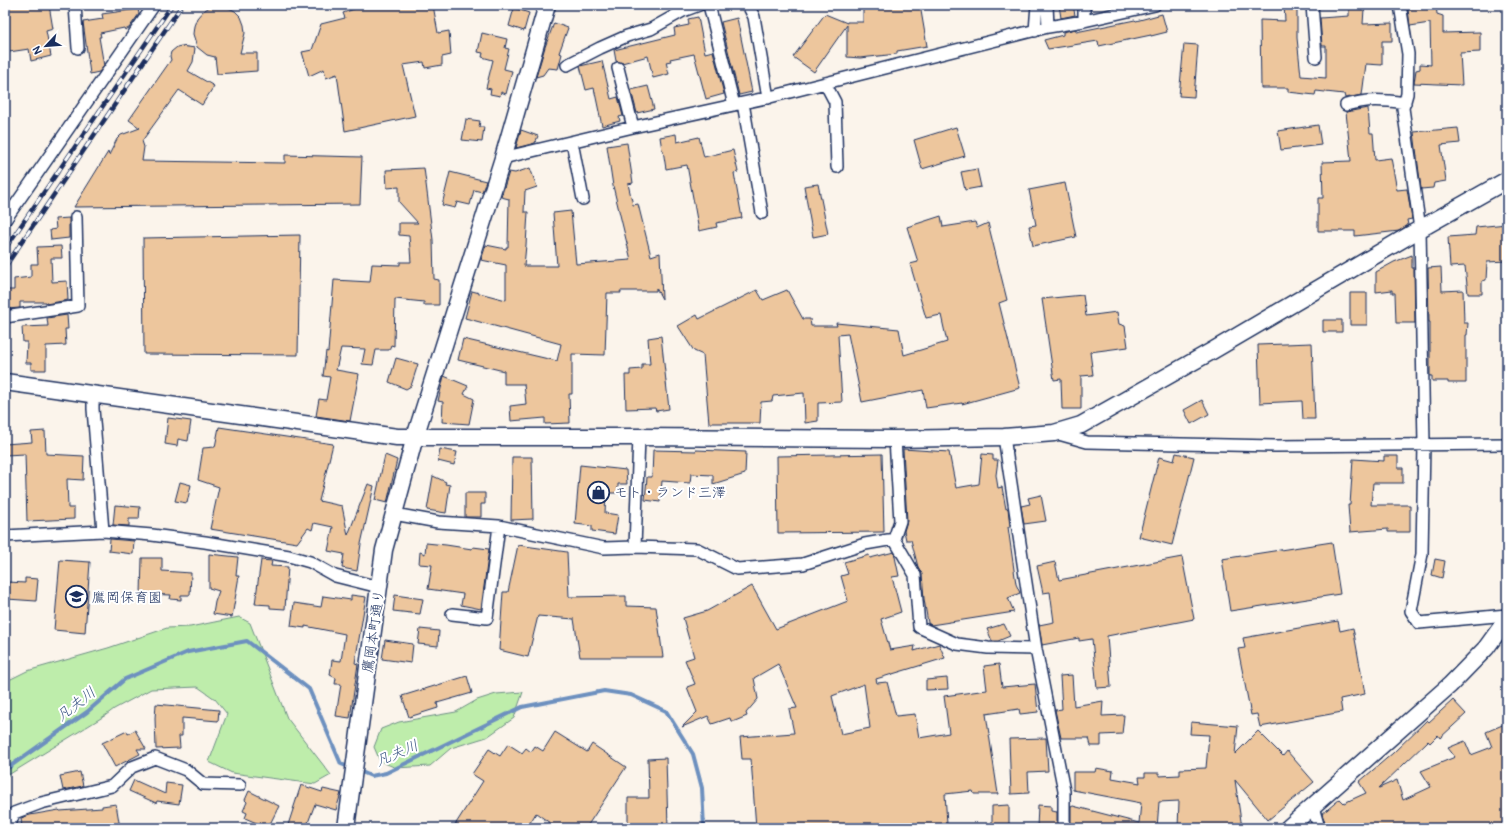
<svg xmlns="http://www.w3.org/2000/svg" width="1512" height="833" font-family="Pangolin,'Klee One',sans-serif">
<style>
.green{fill:#beedab;stroke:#6c8e84}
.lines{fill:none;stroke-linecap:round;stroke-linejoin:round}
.stream{stroke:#6d90bf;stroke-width:4}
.building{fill:#edc69d;stroke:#1b2f5e;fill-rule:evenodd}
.street-casing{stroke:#1b2f5e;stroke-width:14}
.secondary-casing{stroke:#1b2f5e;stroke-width:19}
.street{stroke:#fff;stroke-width:11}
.secondary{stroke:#fff;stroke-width:16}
.rail-casing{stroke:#1b2f5e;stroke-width:4.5}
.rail{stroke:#fff;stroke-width:3;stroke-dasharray:9;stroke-linecap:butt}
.labels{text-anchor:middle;stroke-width:4;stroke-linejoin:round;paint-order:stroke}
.poi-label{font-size:14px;fill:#1b2f5e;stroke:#fff;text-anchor:start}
.street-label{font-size:14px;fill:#1b2f5e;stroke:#fff}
.water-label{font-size:15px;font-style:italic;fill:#3d5886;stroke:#fff}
</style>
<rect width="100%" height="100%" fill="#fbf4eb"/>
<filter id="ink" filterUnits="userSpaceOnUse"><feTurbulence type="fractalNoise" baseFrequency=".025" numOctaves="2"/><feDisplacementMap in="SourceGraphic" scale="8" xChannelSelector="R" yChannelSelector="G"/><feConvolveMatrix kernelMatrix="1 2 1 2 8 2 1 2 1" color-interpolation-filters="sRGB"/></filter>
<g filter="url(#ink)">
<path class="green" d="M239 617 250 623 287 718 331 775 315 784 232 773 209 762 227 714 215 699 198 687 151 689 114 709 106 715 5 777V682L27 671 108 648 167 628 190 627Z
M523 692 514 718 487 737 451 748 430 766 396 768 380 761 374 747 381 729 399 722 456 712 477 700 496 694Z"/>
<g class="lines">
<path class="stream" d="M5 770 87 712 125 679 188 652 247 641 309 689 341 764 351 768
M357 770 371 776 386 773 522 707 604 691 631 695 666 711 693 754 702 788 704 828"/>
</g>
<path class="building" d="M5 5H49L53 29 46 31 51 56 31 61 29 49 9 52 5 27Z
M365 5H433L438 33 449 31 451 55 442 57V65L425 68 424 62 403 65 415 116 345 131 337 74 326 78 324 69 309 76 302 52 312 50 321 24 345 18 343 13Z
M863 5H920L927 46 897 51V54L860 58 847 57V25L814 72 793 57 825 14 847 23V22H863Z
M1059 5H1073L1075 15 1061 18Z
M1284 5H1297V38L1301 76 1326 78V46H1322L1320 18 1349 16V8L1364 9 1363 24 1392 23V41H1382V65L1366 64 1362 95 1345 98 1344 94 1316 91 1315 95 1288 92V88H1261L1260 20 1285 21Z
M1410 5H1436L1437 14 1443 16V33L1480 32V52L1460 53 1462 85 1414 83 1416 70 1420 69V64L1431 65 1430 23 1410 26 1408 9H1411Z
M219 6 227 7 235 11 241 17 244 25 245 33 240 53H257V71L217 74 215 57 207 55 197 47 193 34 194 26 197 18 203 11 210 7Z
M514 8 529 13 524 31 509 26Z
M138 9 139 14 129 28 125 30 124 28 100 33 101 37H99L104 66 99 72 90 74 83 22 103 19 102 14Z
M1162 14 1167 32 1151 36V35L1099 46 1098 41 1048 49 1044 40 1063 35V32L1076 29V32L1135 20 1136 21Z
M698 17 705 53 713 51 724 94 706 99 694 54 670 59 671 61 666 62 669 74 653 78 648 56 622 63 616 61 614 50 675 35 674 28 689 25 688 19Z
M737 18 752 92 739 95 721 22Z
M554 23 568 28 559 53 562 54 558 69 548 68 543 75 536 77 545 47Z
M482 33 507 39 505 48 509 49 504 69 512 71 506 94 501 92 500 96 490 94 491 89 486 88 493 60 482 57 483 53 478 52Z
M1184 44 1198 45 1194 97 1179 96Z
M181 46 195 48 193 62 188 71 214 86 202 105 179 90 142 141 144 147 142 161 285 163V155L362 157 360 204 74 207 108 152 109 155 117 139 121 135 140 128 129 120 171 60 170 56 171 52 177 47Z
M602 61 611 99 618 97 623 116 619 117 620 121 602 126 594 88 586 90 580 66Z
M648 86 654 109 637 113 631 90Z
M1368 108 1370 133H1373L1375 160 1391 158 1397 190 1407 189 1412 219 1407 220 1408 225 1399 231 1355 236V231H1318V198H1323L1322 162 1351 161 1346 112Z
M466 119 480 121 479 127H484L482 142 462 140Z
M1318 125 1321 145 1281 150 1278 131Z
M956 127 965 156 922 169 914 140Z
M1458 128 1460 143 1441 145 1446 181 1434 183 1433 188 1421 189 1414 132Z
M521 130 538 136 535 143 516 148Z
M676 134 677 142 699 137 704 157 733 150 738 172 734 173 742 218 716 223 717 227 699 231 687 165 666 169 663 150H662L660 137Z
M627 143 633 183 628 184 633 205 638 204 651 256 660 253 662 299 656 288V291H620L621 293H607L605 355 572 354V394H569L570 423 545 424V418L511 421 510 406 526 404 524 384H504V371L458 360 463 339 557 361 561 344 465 318 472 291 506 300V265L481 260 486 245 506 249V247H508L509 199 501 197 509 172 515 173 530 168 537 187 525 191 524 212H528L526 245 524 266H557L553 213 571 211 576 264 631 260 613 186 607 146Z
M424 168 433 240 434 279 439 280V305H424V302L395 299 394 346 391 345 389 350H376L373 365 362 364 365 349 341 348 336 370 359 374 350 421 316 416 319 399 326 400 330 377 323 376 326 351 328 352 334 280 370 282 372 264 400 265V262H411L409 236 399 235V223H418L399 202V187L387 188 386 170Z
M977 169 981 187 965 190 961 172Z
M450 172 486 181 482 192 474 190 470 205 457 202 455 208 442 205Z
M1065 183 1076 237 1033 246 1029 226 1036 225 1029 190Z
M818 184 828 234 813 237 804 186Z
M941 216 943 227 975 222 977 228 988 223 1007 300 999 303 1020 388 962 404V403L926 408 923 390 862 402 848 334 838 335 842 402 818 403V421L805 423 804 393 773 396 772 401 761 402 760 423H709L703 355 694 351 678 326 697 315 699 319 757 290 763 300 787 290 803 319H810L811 326H837L836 323 899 329 904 355 947 342 941 315 926 318 910 264 918 262 907 227Z
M69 218V238L51 240 50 230 56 229 55 219Z
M1507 224V261L1487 262 1486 280 1482 281V294H1468L1465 266 1450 267 1448 237 1475 235 1476 227Z
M300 235 298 355 144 354 143 238Z
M61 246 62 258H51L52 282 67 281 68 300 46 304V302H20V308L6 309 5 290H14V279L31 277V264H38L37 247Z
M1412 255V268H1414L1415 323H1396L1395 293H1392V290L1376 292V272L1394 262Z
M1441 267 1442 291 1463 290 1464 323H1468L1467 335H1466V383H1448V381H1432V376H1430V322H1429L1428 268Z
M1350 293H1367V325H1350Z
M1083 295 1086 316 1117 312 1119 324 1125 326 1128 347 1090 352 1093 375 1081 376V409H1062L1061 379 1054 380 1042 299Z
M67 315 68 329H65L66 345 46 346V370H31V363H26L27 342H23L22 327 48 326 47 318Z
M1323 320H1342V332H1323Z
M661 336 669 409 656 411 655 408 626 409 625 375H630V370L642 369V364H650L648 338Z
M1312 343 1315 419H1303L1302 401 1260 403 1258 345Z
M396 358 418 364 411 386 406 389 389 382Z
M444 376 468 386 464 394 474 399 469 424 442 422 443 402 438 401Z
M1202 400 1209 414 1191 424 1184 410Z
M168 418 191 421 188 441 178 439 177 446 165 444Z
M219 427 333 444 319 501 342 506 348 535 368 484 374 486 361 544 357 571 342 568 344 554 328 551 333 527 314 523 312 530 308 528 297 543 210 529 219 487 198 480 203 448 215 447Z
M45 431 46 454 84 456 83 480 67 479 68 508H74V519L27 521 25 454 5 455V444L32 442 31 432Z
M440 449 457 452 454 465 438 461Z
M903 449 949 452 956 488 979 484 982 454 993 455V460H998L996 475 998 488 1002 487 1006 509 1008 508 1010 527H1008L1016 584 1020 593 1008 598 1014 612 931 625 928 623 924 599 922 574 918 567 911 540H906L904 531 907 521Z
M653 450 696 451V450L746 452 745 474 713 484V475L691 474 690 483 662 481 660 502 645 500 647 477H652Z
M1176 453 1194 457 1172 545 1139 537 1159 457 1174 461Z
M882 454 884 532 778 533 777 456Z
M385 455 397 460 387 503 375 500Z
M1384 456H1398V468H1403V483H1373L1371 505H1410V532H1388V529L1350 532 1348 505H1350L1353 459 1384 461Z
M512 457H532L533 519 511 520Z
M580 465 626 470 627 484H618V493H606L605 513 618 515 615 534 592 531V526L575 524Z
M433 476 446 482 445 484 450 485 446 513 427 510Z
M180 482 191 485 187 503 175 501Z
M465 493H485V504H481V517H465Z
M1041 495 1046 521 1024 524 1021 506 1030 504 1028 498Z
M115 505 140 507 139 519H129V526L113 525Z
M110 539 134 541 133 554 109 551Z
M1332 542 1340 594 1230 611 1222 559Z
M426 543 446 545 472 549 473 547 489 549 481 609 461 605 463 594 428 589 432 565 419 564 420 552 425 554Z
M518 545 567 552 569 597 626 596V606L656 607 663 657H580L574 619 538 616 528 657 499 650 503 592H508Z
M894 552 899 576 892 577 901 612 881 619 890 650 915 646 914 651 939 644 945 658 876 679 877 683 887 682 896 716 915 714 919 738 949 733 944 696 987 690 984 666 999 664 1002 687 1035 684 1038 712 1020 714 1019 709 986 714 998 794H974L973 791 945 794 947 823 923 828H805V827L756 828 751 759H742L740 737 794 733 789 709 797 708 778 664 754 678 758 699 746 713 747 716 735 721H731L730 718 712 724 708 716 682 727 697 712 687 687 695 684 685 660 694 657 683 618 707 611 752 586 776 629 848 601 841 576 848 574 844 562 869 555 870 558ZM864 684 870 728 841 734 832 696Z
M209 554 238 557 236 576H239L232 617 213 614 215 602 219 591 209 588Z
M1182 557 1194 619 1107 636 1111 687 1097 688 1092 639 1079 641V638L1042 645 1039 625 1054 622 1050 592 1043 593 1037 566 1055 562 1059 580Z
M142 558H162V571L191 573 190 595H181V600L170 599 171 595 141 594Z
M1435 559 1445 561 1442 578 1432 575Z
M60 560 90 562 85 633 54 630Z
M261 560 272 561 271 566 288 567 285 609 270 608V605L255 604Z
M25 578 38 579 36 601 7 599 8 582 25 583Z
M351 595 366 597 355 663 358 664 350 718 336 716 341 684H335L336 678 330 675 332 660 341 661 345 634 305 626V628L291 626 294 603 321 607 323 596 351 600Z
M395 595 423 599 420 614 393 611Z
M1338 621 1340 631 1353 628 1365 694 1340 699 1342 712 1260 727 1257 714 1251 715 1238 649 1245 648 1243 638Z
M1004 624 1010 636 998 641H992L987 629Z
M420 629 439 631 438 646 418 644Z
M385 640 413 644 411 663 382 659Z
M1072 675 1074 706 1103 701 1102 716 1124 715 1122 734 1101 735V746H1091L1089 738H1061L1055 710 1062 709 1060 676Z
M467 676 472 693 437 703 438 708 409 717 402 696Z
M947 678 948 689 926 690V680Z
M1453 700 1466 714 1440 738 1438 735 1430 743 1428 741 1379 788 1397 780 1403 800 1431 787 1421 771 1455 757 1448 748 1465 741 1471 755 1492 747 1486 732 1507 723V822L1495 828H1327L1322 814 1340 799 1344 803 1366 793 1359 782 1393 753 1427 720 1429 722Z
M156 704 219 710 218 721 182 718V736H179L180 748 156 749 155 718Z
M1191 722 1238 726 1235 754 1258 731 1283 756 1287 751 1314 782 1268 820 1235 780 1242 828H1178L1179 801 1159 802 1157 828H1071V807L1073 806 1139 823 1141 803 1073 790V772H1095L1096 768 1113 771 1112 778 1140 783 1139 777H1145V773H1159V776L1180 775V769L1206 768 1209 735 1190 734Z
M135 730 146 749H137L140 754 115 767 102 743 127 731 128 734Z
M555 732 587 752 592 744 626 767 586 828H557L536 813 527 828H453L483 781 472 774 489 749 500 756 508 744 522 753 526 748 531 752 535 746 543 751Z
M1046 738 1048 771 1028 772 1029 793 1011 794 1009 739Z
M666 758 668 828H628V798H649L648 759Z
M80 772 83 786 63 790 60 776Z
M134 780 165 794 166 783 182 785 179 804 157 801 156 803 129 791Z
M301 785 322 792 323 789 341 793 336 810 315 804 306 828H287Z
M249 791 279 806 268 828 245 818 247 813 243 811 247 802 245 800Z
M116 804 120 828H22L21 818 30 815 59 810 60 811 102 808V806Z
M1009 805V828H992V806Z
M1038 805 1051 806V811L1057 812V826L1054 825V828H1037Z"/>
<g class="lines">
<defs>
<path id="street" d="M75 5 78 48
M709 5 734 105
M748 5 754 17 768 98
M1047 5 1048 27
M1084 5V21
M1312 5 1316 57
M1400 5 1408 54 1407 94 1403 108 1420 229 1424 444 1422 554 1411 611 1419 623 1507 615
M1035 31 1037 5
M567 65 600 48 627 36 651 29 683 11 699 5
M618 68 633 127
M825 83 835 102 837 167
M743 103 762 213
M1346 105C1368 99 1382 100 1405 103
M572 142 583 199
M503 158 633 127 770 97 1048 27 1084 21 1155 5
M5 220 154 5
M5 317 78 306 76 217
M93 394V409L103 531
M1055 433 1087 442 1275 446 1507 444
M639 437 635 547 697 549 737 569 803 564 865 544 894 539
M1004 437 1036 649 1064 791V828
M895 439 900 521 894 539 915 575 919 627 957 644 988 648 1036 649
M394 514 438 522 499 526 604 548 635 547
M5 536 103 531 152 535 205 542 289 556 310 562 335 576 379 587
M452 614 487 618 499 526
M1313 807 1319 828
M9 828 14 813 41 803 112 786 132 767 155 758 186 770 203 784 240 785"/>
<path id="secondary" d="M5 382 397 437H639L895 439 1004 437 1054 433 1081 425 1212 351 1420 229 1507 180
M346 828 384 550 415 437 503 158 547 5
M1288 828 1450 685 1486 648 1507 619"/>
</defs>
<use href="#street" class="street-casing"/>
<use href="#secondary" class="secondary-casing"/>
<use href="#street" class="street"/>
<use href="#secondary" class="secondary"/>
<defs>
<path id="rail" d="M5 249 172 5
M5 267 182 5"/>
</defs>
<use href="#rail" class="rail-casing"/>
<use href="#rail" class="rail"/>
</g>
</g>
<defs>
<symbol id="shop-ring" viewBox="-11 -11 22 22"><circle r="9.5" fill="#fff" stroke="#1b2f5e" stroke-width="1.5"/><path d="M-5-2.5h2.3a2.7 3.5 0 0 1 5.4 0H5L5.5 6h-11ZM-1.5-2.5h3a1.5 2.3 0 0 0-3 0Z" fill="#1b2f5e"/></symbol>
<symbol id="school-ring" viewBox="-11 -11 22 22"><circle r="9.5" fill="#fff" stroke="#1b2f5e" stroke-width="1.5"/><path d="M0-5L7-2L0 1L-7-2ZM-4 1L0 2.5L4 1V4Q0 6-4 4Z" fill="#1b2f5e"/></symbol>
</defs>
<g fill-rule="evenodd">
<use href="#shop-ring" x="586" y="480" width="25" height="25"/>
<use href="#school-ring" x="64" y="584" width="25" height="25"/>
</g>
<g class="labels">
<g class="poi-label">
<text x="614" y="497">モト・ランド三澤</text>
<text x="92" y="602">鷹岡保育園</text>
</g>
<g class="street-label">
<text transform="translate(373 631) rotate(-82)" y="5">鷹岡本町通り</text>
</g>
<g class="water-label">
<text transform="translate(76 704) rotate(-38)" y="5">凡夫川</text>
<text transform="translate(397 753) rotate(-23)" y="5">凡夫川</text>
</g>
</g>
<rect width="1512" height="833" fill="none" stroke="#fff" stroke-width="20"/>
<rect x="10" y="10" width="1492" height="813" fill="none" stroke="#1b2f5e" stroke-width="1.5" filter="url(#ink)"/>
<g transform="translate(46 46) rotate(244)" stroke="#ffffff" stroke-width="3" paint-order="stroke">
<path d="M0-3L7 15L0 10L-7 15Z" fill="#1b2f5e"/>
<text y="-6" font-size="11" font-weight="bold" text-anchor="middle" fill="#1b2f5e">N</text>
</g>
</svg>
